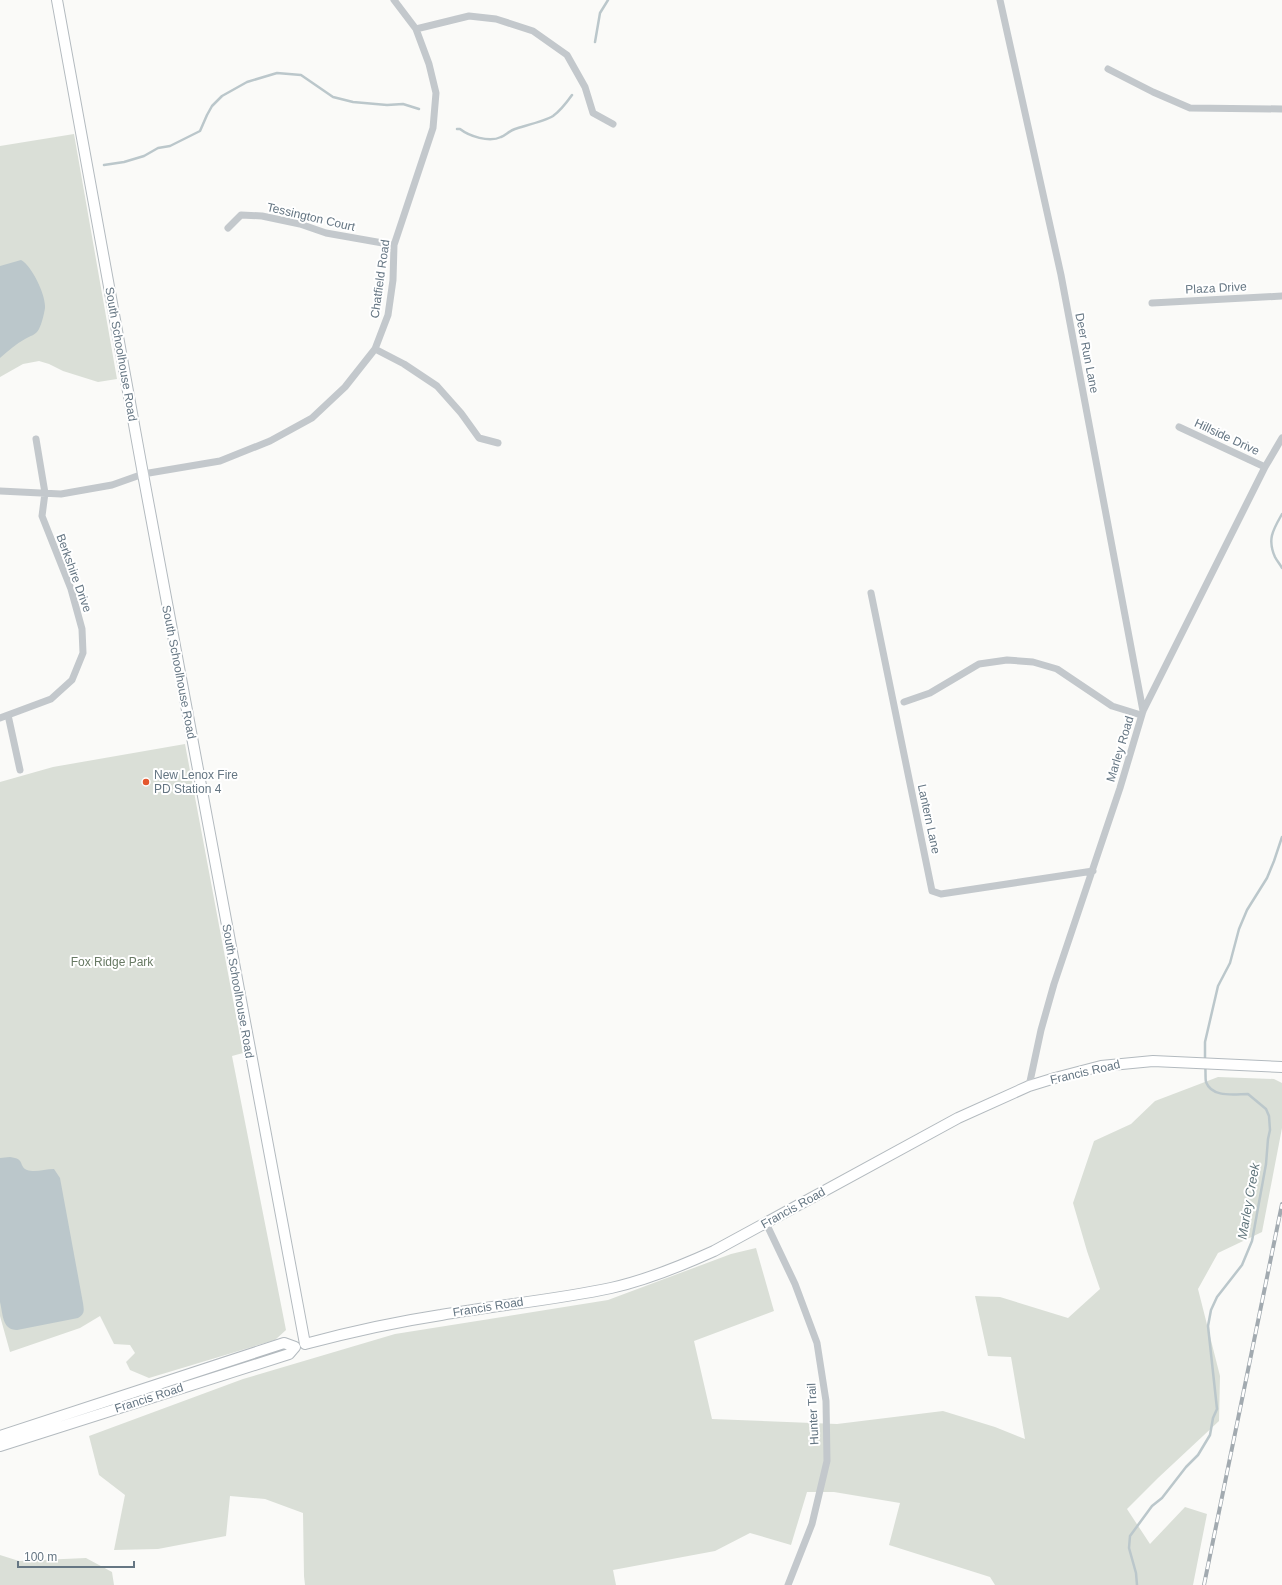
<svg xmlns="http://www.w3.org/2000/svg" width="1282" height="1585" font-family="Arial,sans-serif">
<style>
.green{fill:#dadfd7}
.water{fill:#bbc7cb}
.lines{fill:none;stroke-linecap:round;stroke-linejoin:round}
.stream{stroke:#bbc7cb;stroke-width:2.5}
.secondary-casing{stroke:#b3babf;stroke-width:12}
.street{stroke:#c3c8cc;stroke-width:7}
.secondary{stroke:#fff;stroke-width:10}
.rail-casing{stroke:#a2aab0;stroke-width:4}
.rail{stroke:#fff;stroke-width:2.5;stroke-dasharray:8;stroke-linecap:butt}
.poi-dot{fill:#e4572e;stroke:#fff;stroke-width:1.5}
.labels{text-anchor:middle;stroke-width:4;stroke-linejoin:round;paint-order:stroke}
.street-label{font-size:12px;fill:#657683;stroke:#fff}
.poi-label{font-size:12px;fill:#657683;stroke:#fff;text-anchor:start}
.park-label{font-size:12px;fill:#687a64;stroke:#fff}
.water-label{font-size:13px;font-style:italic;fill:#60757c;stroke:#fff}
</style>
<rect width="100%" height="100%" fill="#fafaf8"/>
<path class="green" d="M74 134 117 379 98 382 63 371 49 364 39 361 23 364 0 377V146Z
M185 744 243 1053 232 1056 286 1330 275 1340 149 1378 130 1370 126 1362 135 1353 130 1345 114 1344 100 1316 80 1328 10 1352 0 1316V782L53 767Z
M1218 1077 1274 1079 1282 1083V1128L1262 1232 1218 1253 1198 1289 1220 1376 1219 1421 1158 1478 1127 1509 1150 1544 1185 1507 1207 1514 1193 1585H995L990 1577 889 1545 900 1503 834 1492H807L791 1545 750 1533 715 1551 613 1570 616 1585H305L304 1576 303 1513 265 1499 230 1496 226 1536 158 1549 114 1550 125 1495 99 1475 89 1436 243 1379 395 1334 608 1300 731 1254 756 1248 774 1311 694 1341 712 1419 837 1424 943 1411 995 1427 1025 1439 1011 1357 988 1356 975 1296 1000 1297 1068 1318 1100 1289 1087 1251 1073 1203 1094 1141 1131 1124 1155 1101Z
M0 1555 19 1561 86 1558 112 1572 114 1585H0Z"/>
<path class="water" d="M21 260C32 266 46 295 45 308 44 314 42 323 39 329 36 335 30 336 25 339 16 344 8 351 0 358V266Z
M10 1157C26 1159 18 1166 27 1170 35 1173 45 1169 54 1169L60 1178 83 1303C84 1310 85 1314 78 1318L17 1330C2 1330 3 1314 0 1302V1158Z"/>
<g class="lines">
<path class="stream" d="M595 42 600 13 608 0
M457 129H460C469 136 489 143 501 137 506 135 509 131 515 129 524 126 545 121 553 116 560 111 567 102 572 95
M104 165 124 162 144 156 158 148 170 146 200 131 207 115 212 106 222 96 247 82 277 73 301 75 333 97 353 102 387 105 403 104 419 109
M1282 514C1273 530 1267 539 1275 557 1277 561 1280 564 1282 568
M1205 1060V1042L1218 986 1230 963 1239 929 1247 910 1267 878 1274 861 1282 837
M1137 1585 1136 1573 1129 1548 1130 1536 1152 1506 1162 1498 1186 1467 1198 1455 1210 1435 1213 1418 1217 1409 1208 1326 1211 1310 1217 1297 1242 1265 1252 1241 1266 1164 1268 1139 1270 1130 1269 1116 1266 1109 1248 1094C1234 1094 1212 1098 1206 1082 1205 1077 1206 1070 1205 1065"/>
<defs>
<path id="secondary" d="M57 0 143 474 305 1344C350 1332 395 1322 441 1315 497 1305 555 1300 611 1288 647 1280 681 1266 714 1251L958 1118 1029 1086 1055 1078 1101 1066 1153 1061 1282 1067
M0 1436 284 1343 295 1347 289 1354 0 1446"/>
</defs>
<use href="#secondary" class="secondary-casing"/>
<path class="street" d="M1000 0 1061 275 1143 711
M416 29 469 16 496 19 533 31 567 55 585 87 593 113 613 124
M1108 69 1153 92 1190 108 1282 109
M228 228 241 215 262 216 300 224 326 233 394 245
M1152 303 1282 296
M375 349 404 364 437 386 461 413 479 438 498 443
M1179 427 1265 467
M0 491 61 494 112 485 143 474 220 461 270 441 312 418 345 387 375 349 388 315 393 280 394 245 433 128 436 93 429 64 416 29 394 0
M871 593 932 891 941 894 1093 871
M904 702 930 693 979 664 1007 660 1033 662 1057 669 1112 706 1141 715
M8 715 20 770
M0 718 51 699 72 680 83 653 82 629 71 589 42 516 45 493 36 439
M1029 1086 1041 1030 1054 984 1120 788 1143 711 1265 467 1282 438
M766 1223 795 1284 817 1343 826 1401 827 1461 812 1524 788 1585"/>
<use href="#secondary" class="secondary"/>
<defs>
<path id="rail" d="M1204 1585 1282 1204"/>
</defs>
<use href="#rail" class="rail-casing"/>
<use href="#rail" class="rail"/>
</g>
<circle class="poi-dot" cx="146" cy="782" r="4"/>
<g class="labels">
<g class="street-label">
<text transform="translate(311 217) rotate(13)" y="4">Tessington Court</text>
<text transform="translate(380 279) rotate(-82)" y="4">Chatfield Road</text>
<text transform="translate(1216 288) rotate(-3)" y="4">Plaza Drive</text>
<text transform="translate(1087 353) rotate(79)" y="4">Deer Run Lane</text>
<text transform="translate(121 354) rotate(80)" y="4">South Schoolhouse Road</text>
<text transform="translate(1227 437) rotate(25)" y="4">Hillside Drive</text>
<text transform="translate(74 573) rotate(70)" y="4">Berkshire Drive</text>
<text transform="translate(179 672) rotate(79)" y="4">South Schoolhouse Road</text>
<text transform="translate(1120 749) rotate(-73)" y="4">Marley Road</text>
<text transform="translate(929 819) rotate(78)" y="4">Lantern Lane</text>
<text transform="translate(238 991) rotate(80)" y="4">South Schoolhouse Road</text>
<text transform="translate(1085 1072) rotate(-13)" y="4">Francis Road</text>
<text transform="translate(793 1208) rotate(-29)" y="4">Francis Road</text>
<text transform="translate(488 1307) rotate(-9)" y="4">Francis Road</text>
<text transform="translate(149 1398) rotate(-18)" y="4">Francis Road</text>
<text transform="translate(813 1414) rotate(-93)" y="4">Hunter Trail</text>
</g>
<g class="poi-label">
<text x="154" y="779">New Lenox Fire<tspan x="154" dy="14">PD Station 4</tspan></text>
</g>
<g class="park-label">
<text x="112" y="966">Fox Ridge Park</text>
</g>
<g class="water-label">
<text transform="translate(1248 1201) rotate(-80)" y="5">Marley Creek</text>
</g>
</g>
<path d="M18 1561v6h116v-6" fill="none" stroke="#657683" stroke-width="2"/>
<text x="24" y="1561" font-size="12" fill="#657683" stroke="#ffffff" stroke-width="3" paint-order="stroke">100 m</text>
</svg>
